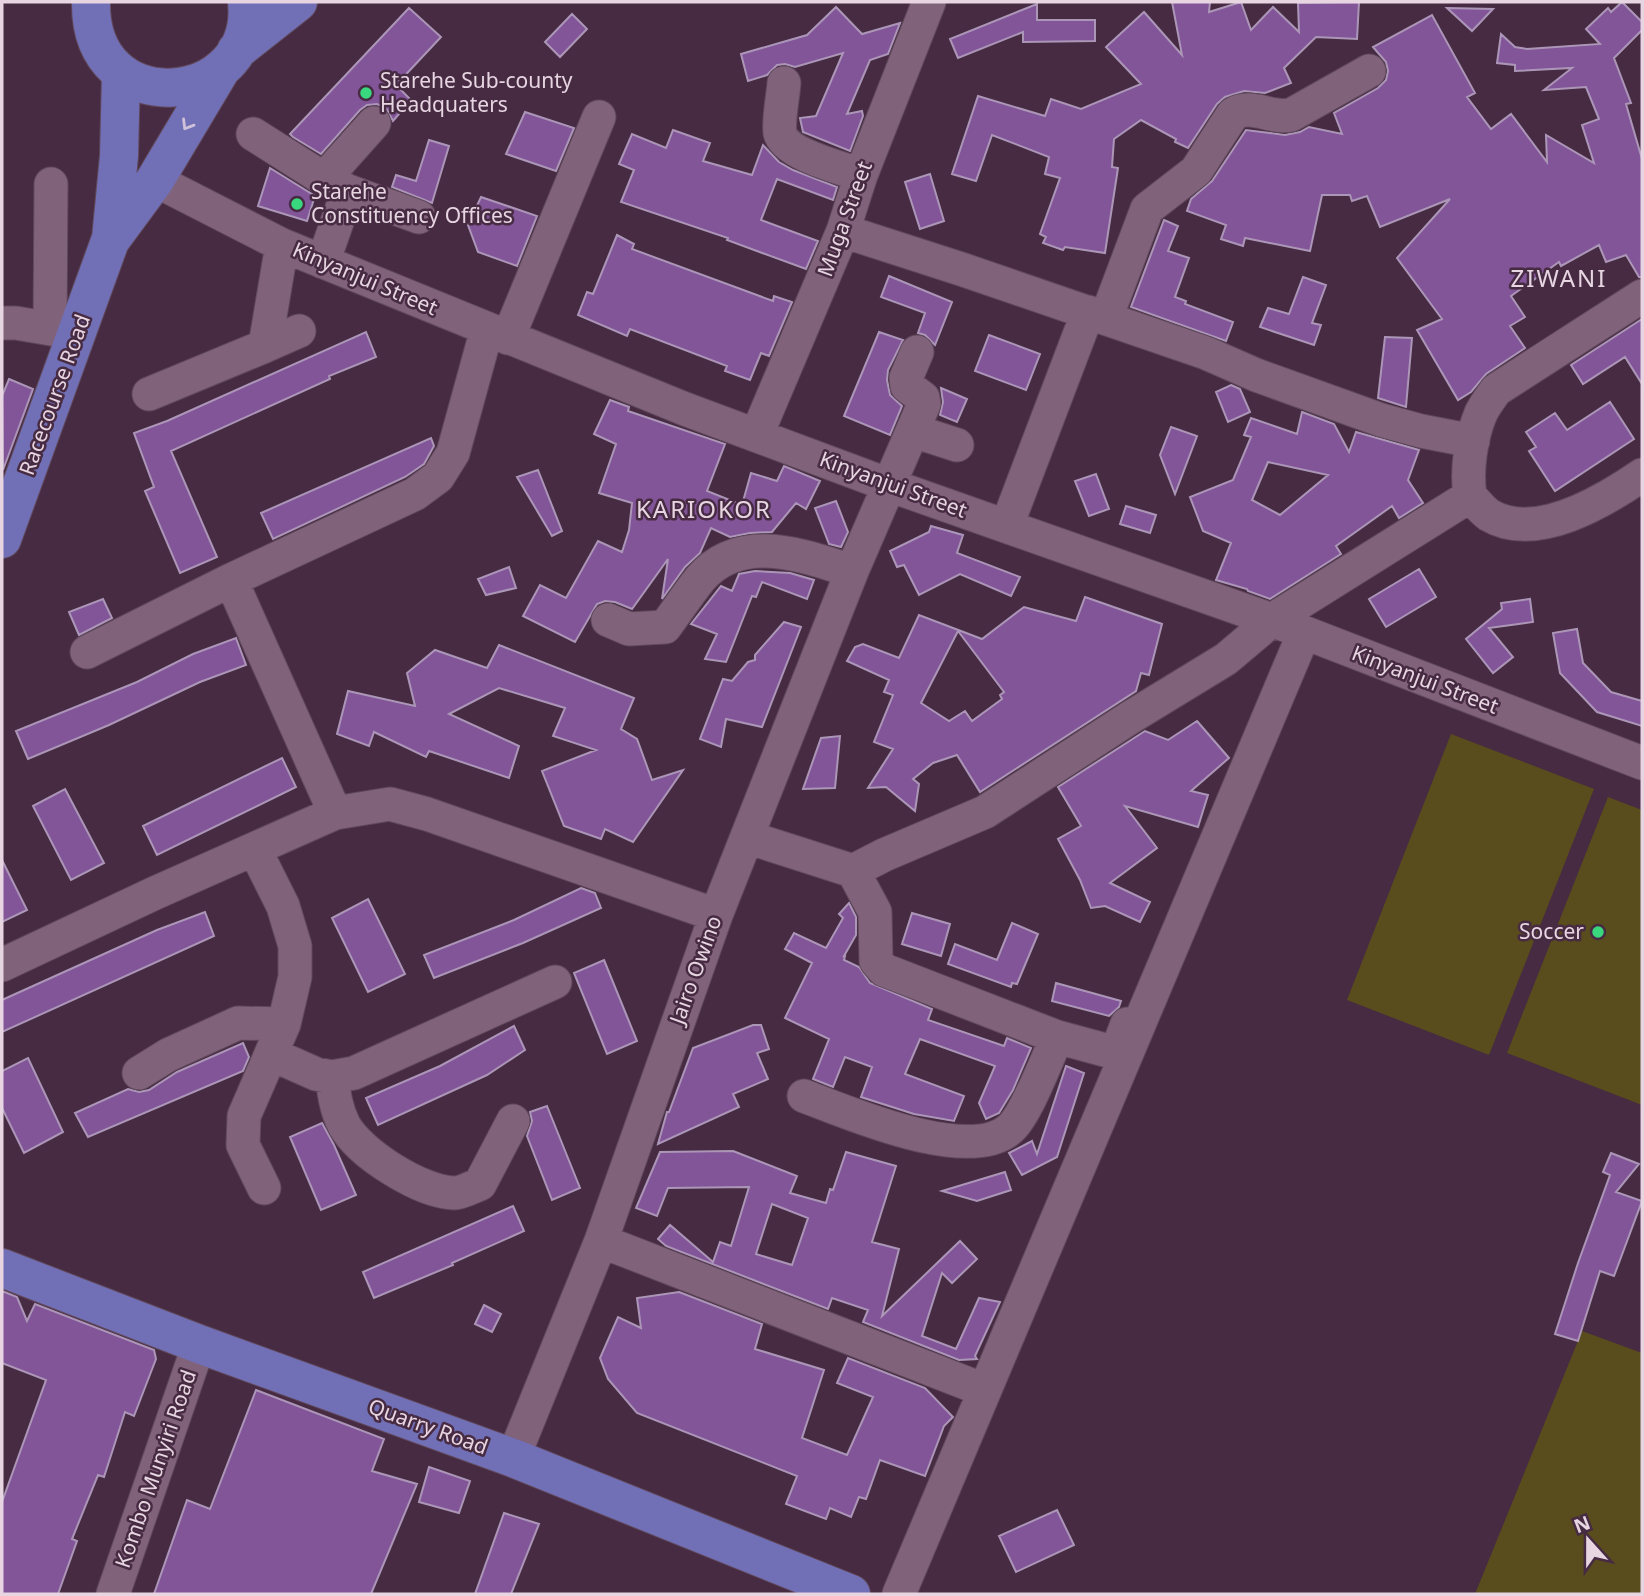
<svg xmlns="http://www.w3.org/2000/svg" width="1644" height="1596" font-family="'Noto Sans',sans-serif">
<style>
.green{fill:#594c1d}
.building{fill:#825599;stroke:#ac96b8;stroke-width:2;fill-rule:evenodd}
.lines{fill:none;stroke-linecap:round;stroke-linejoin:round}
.minor-casing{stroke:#60495c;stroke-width:35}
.major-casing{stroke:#60495c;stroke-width:40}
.minor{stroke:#81627b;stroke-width:33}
.major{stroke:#716fb6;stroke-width:38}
.oneway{stroke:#cfc1d9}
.poi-dot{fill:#39d87f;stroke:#472b42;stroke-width:2.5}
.labels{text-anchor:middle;stroke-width:5;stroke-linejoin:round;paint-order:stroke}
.poi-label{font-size:21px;fill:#e7d5e2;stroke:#472b42;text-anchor:start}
.street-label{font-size:21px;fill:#e7d5e2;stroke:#472b42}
.quarter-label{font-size:24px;letter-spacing:2px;fill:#e7d5e2;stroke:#472b42}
</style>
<rect width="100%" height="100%" fill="#472b42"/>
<path class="green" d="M1451 734 1594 789 1489 1055 1347 1000Z
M1608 797 1642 810V1105L1507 1053Z
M1582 1331 1642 1353V1594H1475Z"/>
<path class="building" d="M1172 2H1210L1209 12 1241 2 1251 30 1273 7 1299 32 1298 3 1359 2 1357 39 1316 37 1284 68 1291 83 1265 93 1244 91 1225 97 1217 104 1188 148 1175 142 1176 139 1141 120 1114 139 1112 167 1118 168 1105 253 1065 247 1063 250 1043 243 1046 237 1040 234 1060 178 1045 174 1049 157 992 135 976 181 952 174 978 96 1045 116 1051 99 1081 109 1141 84 1106 47 1144 12 1182 55Z
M1622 2 1642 22V30L1614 58 1631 103 1626 104 1642 159V277H1639L1626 255 1606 262 1599 245 1561 266 1559 262 1511 296 1525 317 1510 326 1525 348 1486 374 1471 392 1458 400 1417 330 1442 319 1397 258 1450 199 1380 227 1367 196 1352 201 1350 195H1322L1310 251 1245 238 1243 246 1221 239 1226 225 1187 211 1191 199 1212 181 1246 130 1285 135 1300 132 1309 127 1342 134 1334 113 1378 88 1386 80 1388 71 1386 62 1373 47 1432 15 1475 93 1467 97 1491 129 1511 114 1547 162 1546 135 1594 163 1582 125 1599 119 1586 87 1544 90 1572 68 1515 71V65L1497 63 1501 34 1515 47 1527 49 1600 44 1586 29 1608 8 1611 12Z
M1037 4V20H1095V41L1023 42V32L958 58 950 39Z
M836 7 862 34 900 23 888 54 870 60 847 114 862 111 863 116 850 151 803 132 800 118 816 116 843 53 795 67 785 64 777 65 767 75 748 81 741 54 807 35Z
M409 8 441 37 396 85 411 100 393 121 386 108 377 104 367 105 360 110 321 154 293 137 290 134Z
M1447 8 1493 9 1472 31Z
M572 14 587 29 560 57 545 42Z
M525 112 574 128 556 171 506 154Z
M673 130 710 143 703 161 752 175 763 145 779 162 793 170 837 187 833 200 777 179 761 220 818 241 806 269 727 240 728 238 621 202 634 170 619 164 632 134 666 148Z
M429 140 449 146 432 203 392 187 396 175 416 181Z
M270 168 315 196 307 221 258 206Z
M930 174 944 221 920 229 905 182Z
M481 197 537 216 517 266 478 252 468 225Z
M1164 220 1178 226 1168 251 1189 258 1175 297 1186 301 1185 304 1233 322 1226 341 1131 307Z
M617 235 634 244 632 249 773 301 774 296 792 302 769 356 761 353 750 380 725 371 727 366 630 329 627 336 578 315 587 292 593 294Z
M889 276 952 302 935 345 925 335 918 333 925 313 881 297Z
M1303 277 1326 285 1312 323 1321 325 1314 345 1260 327 1268 308 1289 314Z
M1642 319V384L1625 357 1583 384 1571 365Z
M366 332 376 357 329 376 330 379 171 451 217 557 180 573 145 491 154 487 134 433 167 421Z
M879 332 903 340 888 370 887 380 890 395 902 406 890 435 844 416Z
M989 335 1040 354 1026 390 975 371Z
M1385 337 1412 338 1406 407 1378 398Z
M9 379 33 389 3 470 2 396Z
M1231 385 1240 389 1250 412 1228 422 1216 392Z
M941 388 967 399 957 422 940 415 943 402Z
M610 400 629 407 628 411 725 444 707 491 742 505 751 473 777 481 784 466 820 481 806 509 796 503 772 532 750 533 730 537 711 528 700 553 685 567 662 599 668 559 632 609 615 602 605 601 597 604 575 642 523 616 540 585 566 598 598 541 622 552 629 530 632 503 599 493 616 444 594 434Z
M1610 402 1634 439 1555 491 1529 451 1536 447 1526 432 1555 413 1567 430Z
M1302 412 1334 424 1349 452 1356 432 1419 450 1408 480 1423 503 1399 518 1392 506 1336 546 1341 554 1270 599 1248 591 1247 589 1216 580 1231 543 1203 531 1190 497 1233 480 1251 437 1244 435 1251 418 1297 434ZM1268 462 1328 475 1280 515 1252 500Z
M1171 427 1197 436 1175 494 1160 455Z
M431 438 434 446 424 464 405 477 273 539 261 513Z
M538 470 562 531 552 536 517 477Z
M1096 474 1109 509 1089 516 1075 481Z
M836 501 848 532 841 547 829 544 815 508Z
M1126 506 1156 515 1150 533 1120 524Z
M931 526 963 535 957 553 1020 577 1011 596 960 574 919 595 904 565 897 567 890 551 929 532Z
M509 567 516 588 486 595 478 579Z
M1419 569 1436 597 1386 627 1369 599Z
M755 571 790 573 814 580 807 599 762 582 756 597 752 596 726 662 705 659 717 634 691 624 721 586 732 591 739 574Z
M1085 597 1162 624 1149 675 1141 673 1136 691 980 792 957 755 933 763 913 779 919 784 915 811 886 787 868 788 893 749 874 742 893 695 884 692 889 680 847 661 855 647 863 644 899 658 919 615 982 639 1024 607 1076 621ZM958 631 1004 692 1000 695 1002 699 972 721 965 711 949 721 921 703Z
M103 599 112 618 79 635 69 612Z
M1530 599 1533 622 1489 628 1513 657 1493 673 1466 639 1502 609 1501 603Z
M784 622 801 627 762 727 726 719 721 747 700 739 723 679 732 681 748 662 755 660V655Z
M1577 629 1583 663 1611 692 1642 701V726L1597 712 1560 673 1553 633Z
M236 638 246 665 200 682 109 725 28 759 16 731 137 682 193 654Z
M499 645 634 698 621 729 637 739 652 780 683 770 633 842 605 829 601 839 564 826 542 771 596 750 553 736 565 708 499 688 449 714 519 746 509 778 429 751 426 757 374 732 369 746 337 734 348 691 415 706 407 673 435 650 487 668Z
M1197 721 1229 758 1191 791 1208 795 1198 827 1125 806 1157 848 1110 883 1150 902 1140 922 1105 906 1091 908 1080 880 1058 839 1081 826 1058 787 1145 731 1168 740Z
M840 736 835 788 803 789 821 738Z
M282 758 296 787 157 855 143 826Z
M65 789 104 863 71 880 33 806Z
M2 860 27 910 2 922Z
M581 888 595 893 601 908 523 943 434 978 424 955 514 920Z
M368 899 405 974 368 992 332 918Z
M849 903 856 917V935L844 956H845L844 960 859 967 870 983 932 1009 928 1020 1004 1046 1007 1038 1031 1048 1013 1090 999 1113 986 1119 979 1103 995 1066 920 1039 905 1074 964 1096 954 1121 914 1114 861 1097 872 1067 845 1057 833 1087 813 1079 829 1039 785 1018 812 963 785 949 794 933 826 948 843 918 839 914Z
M205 912 214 936 2 1032V1000L157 930Z
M912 913 950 924 941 956 902 944Z
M1012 923 1038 934 1017 984 1012 983 1011 987 948 964 955 944 997 960Z
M604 960 637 1041 607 1054 574 973Z
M1056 983 1121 1001 1119 1007 1109 1016 1052 1001Z
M753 1025H761L769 1049 757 1053 768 1079 733 1094 739 1107 658 1144 667 1112H669L693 1048Z
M514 1026 525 1050 487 1075 378 1125 366 1098 440 1066Z
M243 1043 249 1057 243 1071 88 1137 75 1113 128 1089 139 1092 149 1090 177 1072Z
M28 1058 63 1132 24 1153 2 1108V1071Z
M1066 1066 1084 1073 1057 1157 1022 1175 1009 1153 1032 1141 1037 1154Z
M547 1106 580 1188 552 1200 527 1136 532 1121 530 1112Z
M322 1123 334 1145 356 1195 321 1210 290 1137Z
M733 1151 797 1176 790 1193 826 1203 830 1189 833 1190 846 1152 896 1166 872 1242 899 1249 882 1316 960 1241 977 1259 952 1283 942 1273 922 1336 956 1349 979 1298 1000 1302 975 1356 977 1359 959 1360 863 1322 868 1310 832 1298 828 1309 666 1246 658 1239 670 1225 713 1262 720 1242 731 1246 749 1187 668 1188 657 1216 636 1208 660 1152ZM772 1204 808 1218 792 1265 756 1254Z
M1611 1153 1639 1164 1616 1192 1642 1201 1614 1276 1600 1271 1578 1341 1555 1334 1578 1263 1610 1175 1603 1172Z
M1005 1172 1011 1190 977 1201 942 1191Z
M513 1206 524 1231 452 1263 453 1265 374 1298 363 1272Z
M2 1291 17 1297 27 1321 35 1304 154 1350 156 1359 134 1416 125 1412 104 1477 98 1475 72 1539 77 1541 58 1594H2V1502L46 1380 2 1363Z
M679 1292 762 1324 755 1349 824 1370 802 1438 847 1455 873 1397 837 1383 848 1358 925 1388 953 1417 944 1426 925 1476 880 1460 866 1499 859 1497 851 1517 830 1508 826 1519 786 1504 797 1476 637 1413 608 1379 600 1358 618 1317 641 1328 637 1298Z
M484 1305 501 1314 492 1332 475 1324Z
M256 1390 384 1439 372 1471 417 1484 371 1594H154L187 1500 210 1509Z
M429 1467 470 1481 459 1513 419 1502Z
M1057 1510 1074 1545 1016 1572 999 1536Z
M504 1513 539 1524 511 1594H475Z"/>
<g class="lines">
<defs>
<path id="minor" d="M784 83C783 97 778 120 780 133 785 154 842 168 861 175
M253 134 324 179 348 191
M324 179 374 123
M155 180 282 245 685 409 889 485 1272 620 1642 763
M843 231 964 270 1206 353 1256 375 1381 420 1421 431 1473 441
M323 262 348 191 419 217
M1106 318 1147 209 1196 171 1233 114C1251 103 1271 119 1291 115L1369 71
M2 323H16L69 332
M50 328 51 184
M508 338 599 117
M265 346 299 331
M149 394 265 346 282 245
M914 431 957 445
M757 434 843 231 861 175 929 2
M1470 496C1476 502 1482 510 1489 515 1536 543 1604 501 1642 475
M1007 525 1088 312
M231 580 335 813
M608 620 629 629 665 627C677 611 688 594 700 579 741 531 803 556 852 571
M87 652 231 580 415 494 438 477 453 453 487 329
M747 837 853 871
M255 850 283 906 295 946V977L284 1024 244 1116 243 1145 264 1188
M2 965 155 893 335 813 390 804 427 814 716 915
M1057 1037 1116 1053 1127 1024
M271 1054 316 1074 332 1077 354 1073 555 982
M139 1073 168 1055 238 1023 284 1024
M332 1077C334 1094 336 1109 344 1125 360 1154 421 1192 454 1193 462 1193 472 1187 480 1184L513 1121
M804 1096C849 1113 970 1166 1011 1128 1027 1113 1047 1059 1057 1037L884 970 876 961 875 912 853 871 884 855 985 812 1131 717 1226 659 1272 620 1470 496C1466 470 1471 437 1481 413 1485 405 1491 397 1496 390L1642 296
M601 1241 984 1390
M513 1458 601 1241 716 915 852 571 924 404 923 398 907 386 906 378 917 352
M113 1594 199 1344
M899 1594 1304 633"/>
<path id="major" d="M91 2C89 125 258 107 247 2
M236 51 298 2
M111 239 119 156 121 74
M2 539 110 241 155 180 220 71
M2 1268 199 1344 513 1458 851 1594"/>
</defs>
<use href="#minor" class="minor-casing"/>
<use href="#major" class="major-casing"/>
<use href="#minor" class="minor"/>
<use href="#major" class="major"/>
</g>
<defs><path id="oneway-chevron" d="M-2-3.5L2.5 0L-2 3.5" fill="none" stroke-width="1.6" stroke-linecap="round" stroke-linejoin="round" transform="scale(1.75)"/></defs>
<use class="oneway" href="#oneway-chevron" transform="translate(187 125) rotate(121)"/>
<g class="poi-dot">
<circle cx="366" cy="93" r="7"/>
<circle cx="297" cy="204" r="7"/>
<circle cx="1598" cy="932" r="7"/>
</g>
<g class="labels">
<g class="poi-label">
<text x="380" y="88">Starehe Sub-county<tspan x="380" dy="24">Headquaters</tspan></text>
<text x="311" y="199">Starehe<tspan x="311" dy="24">Constituency Offices</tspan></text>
<text x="1584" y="939" text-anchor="end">Soccer</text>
</g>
<g class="street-label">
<text transform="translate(845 219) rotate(-70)" y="7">Muga Street</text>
<text transform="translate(365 279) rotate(23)" y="7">Kinyanjui Street</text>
<text transform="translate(55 395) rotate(-70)" y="7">Racecourse Road</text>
<text transform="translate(893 485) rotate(20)" y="7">Kinyanjui Street</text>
<text transform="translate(1425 680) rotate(21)" y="7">Kinyanjui Street</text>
<text transform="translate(696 970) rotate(-70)" y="7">Jairo Owino</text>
<text transform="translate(428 1427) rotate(20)" y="7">Quarry Road</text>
<text transform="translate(156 1469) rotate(-71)" y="7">Kombo Munyiri Road</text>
</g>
<g class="quarter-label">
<text x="1559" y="287">ZIWANI</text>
<text x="704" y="518">KARIOKOR</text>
</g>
</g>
<rect width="1644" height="1596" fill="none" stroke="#e7d5e2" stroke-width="7"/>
<g transform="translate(1588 1540) rotate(339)" stroke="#472b42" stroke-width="5" paint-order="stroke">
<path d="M0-5L12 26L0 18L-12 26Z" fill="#e7d5e2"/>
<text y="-10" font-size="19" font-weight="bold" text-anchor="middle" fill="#e7d5e2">N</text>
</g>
</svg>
